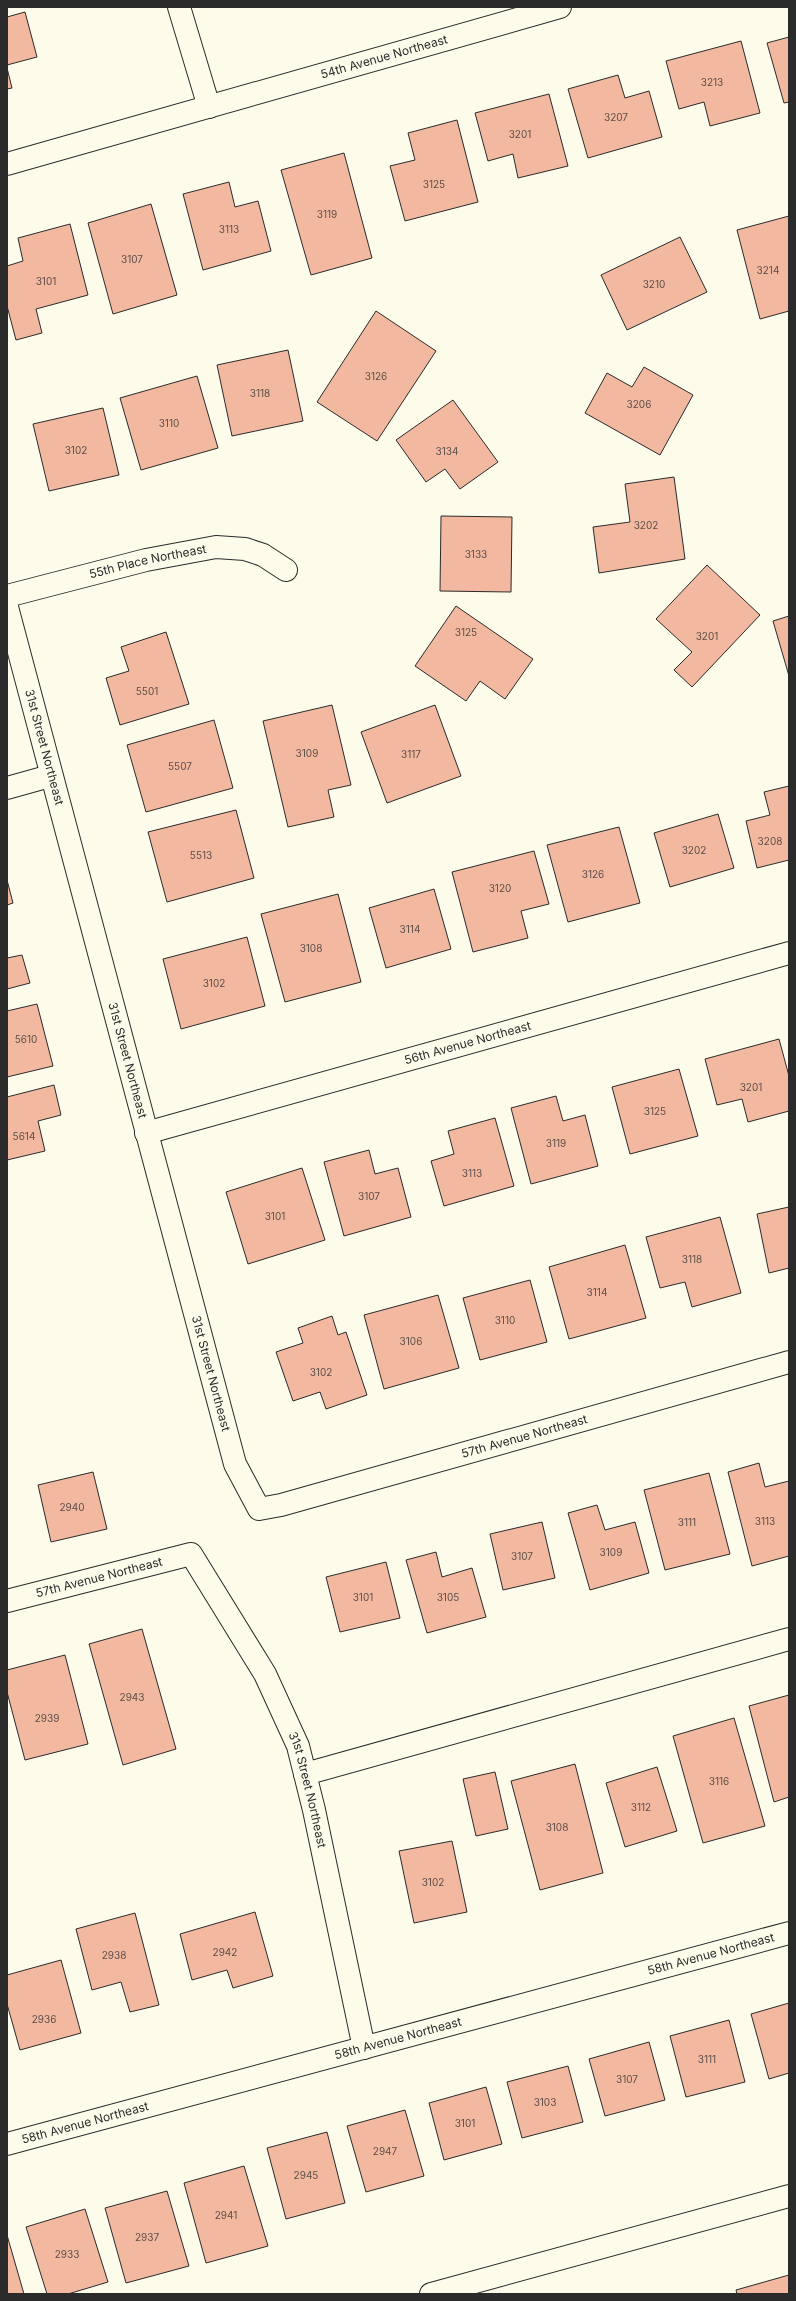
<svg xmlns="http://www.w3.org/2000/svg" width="796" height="2301" font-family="Inter,sans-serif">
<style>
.building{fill:#f2b8a0;stroke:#2b2b2b}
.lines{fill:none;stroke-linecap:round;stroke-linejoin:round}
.minor-casing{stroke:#2b2b2b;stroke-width:24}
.minor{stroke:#fdfbea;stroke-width:22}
.labels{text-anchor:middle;stroke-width:3;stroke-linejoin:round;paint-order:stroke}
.number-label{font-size:10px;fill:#5d4e48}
.street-label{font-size:12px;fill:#2b2b2b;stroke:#fdfbea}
</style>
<rect width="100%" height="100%" fill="#fdfbea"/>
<path class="building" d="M25 12 37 57 7 65V17Z
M789 37V102L784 103 767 43Z
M741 41 760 113 710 126 704 102 679 109 666 61Z
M7 68 12 88 7 89Z
M618 75 625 98 649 91 662 137 588 158 568 89Z
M549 94 568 166 518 178 513 154 488 161 475 113Z
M457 120 478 202 405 221 390 166 415 160 408 133Z
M344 153 372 258 311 275 281 170Z
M229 182 235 207 258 201 271 251 203 270 183 194Z
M151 204 177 295 113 314 88 223Z
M789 216V311L760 319 737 230Z
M70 224 88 295 36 309 42 333 16 340 7 306V266L23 261 18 238Z
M680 237 707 292 627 330 601 275Z
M376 311 436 351 377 441 317 402Z
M288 350 303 421 232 436 217 365Z
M644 367 693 395 660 455 585 413 607 373 632 387Z
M197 376 218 448 141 470 120 398Z
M453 400 498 462 460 489 445 469 426 482 396 440Z
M103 408 119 475 49 491 33 424Z
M674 477 685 559 599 573 593 527 630 522 625 484Z
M441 516 512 517 511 592 440 591Z
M707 565 760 615 692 687 674 670 692 652 656 619Z
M456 606 533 659 505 699 480 681 466 701 415 666Z
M789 616V676L773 621Z
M166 632 189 704 120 725 106 678 129 671 121 647Z
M332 705 351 785 328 790 334 817 288 827 263 721Z
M435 705 461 776 387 803 361 732Z
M214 720 233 788 146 812 127 745Z
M789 786V860L757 868 746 821 770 815 764 792Z
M236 810 254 878 167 902 148 832Z
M718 814 734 868 670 887 654 833Z
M619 827 640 903 568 922 547 845Z
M534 851 549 904 521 911 528 938 473 952 452 872Z
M7 880 13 903 7 905Z
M434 889 451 949 386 968 369 908Z
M338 894 361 982 285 1002 261 914Z
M247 937 265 1006 181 1029 163 959Z
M22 955 30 983 7 989V958Z
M37 1004 53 1066 7 1077V1011Z
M779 1039 789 1076V1111L748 1122 742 1099 717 1105 705 1059Z
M679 1069 698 1136 630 1154 612 1087Z
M54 1085 61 1115 38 1121 45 1151 7 1160V1097Z
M556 1096 563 1121 585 1115 598 1166 531 1184 511 1108Z
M495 1118 514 1186 444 1206 431 1161 454 1154 448 1131Z
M369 1150 375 1174 398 1168 411 1217 344 1236 324 1162Z
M302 1168 325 1240 248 1264 226 1192Z
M789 1207V1268L769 1273 757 1214Z
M720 1217 741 1293 692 1307 685 1282 660 1288 646 1237Z
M625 1245 646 1318 569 1339 549 1267Z
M530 1280 547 1342 480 1360 463 1298Z
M438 1295 459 1368 384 1389 364 1315Z
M332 1316 338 1335 346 1332 367 1395 326 1409 320 1392 293 1401 276 1352 303 1343 298 1328Z
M759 1463 765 1487 789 1481V1556L752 1566 728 1472Z
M93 1472 107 1529 51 1542 38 1485Z
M709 1473 730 1554 665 1570 644 1490Z
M597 1505 605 1530 635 1522 649 1573 590 1590 568 1513Z
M542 1522 555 1578 503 1590 490 1534Z
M436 1552 442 1577 472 1568 486 1617 427 1633 406 1560Z
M386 1562 400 1618 340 1632 326 1577Z
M142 1629 176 1749 123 1765 89 1644Z
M65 1655 88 1744 25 1760 7 1692V1670Z
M789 1695V1797L774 1802 749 1706Z
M734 1718 765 1826 703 1843 673 1736Z
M575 1764 603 1873 540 1890 511 1781Z
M657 1767 677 1831 625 1847 606 1783Z
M495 1772 508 1829 476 1836 463 1779Z
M452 1841 467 1912 414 1923 399 1851Z
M255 1912 273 1976 233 1988 227 1970 192 1980 180 1934Z
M135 1913 159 2005 130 2012 121 1982 92 1990 76 1929Z
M61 1960 81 2033 20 2050 7 2004V1975Z
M789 2003V2073L769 2079 751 2014Z
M729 2020 745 2082 686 2097 670 2036Z
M649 2042 665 2100 605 2116 589 2059Z
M568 2066 583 2122 522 2138 507 2082Z
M486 2087 502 2144 444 2160 429 2103Z
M405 2110 424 2176 366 2192 347 2126Z
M327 2132 345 2203 286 2219 267 2148Z
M244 2166 268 2246 206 2263 184 2183Z
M167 2191 189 2266 126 2283 105 2208Z
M85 2209 108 2282 68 2294H47L26 2227Z
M7 2235 24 2294H7Z
M789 2275V2294H737L736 2290Z"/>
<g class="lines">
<defs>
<g id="minor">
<path d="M179 7 209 107"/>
<path id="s1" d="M7 164 560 7"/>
<path id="s2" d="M7 596 146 560 216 547 245 549 263 555 286 570"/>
<path id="s3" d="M7 607 235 1464 259 1509 281 1505 789 1362"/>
<path d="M7 788 50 776"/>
<path id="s4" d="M146 1133 789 953"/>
<path id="s5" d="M7 1601 191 1554 265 1674 298 1746 314 1810 364 2048"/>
<path d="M305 1774 789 1639"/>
<path id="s6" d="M7 2144 789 1933"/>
<path d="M431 2294 789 2196"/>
</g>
</defs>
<use href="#minor" class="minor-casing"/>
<use href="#minor" class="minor"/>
</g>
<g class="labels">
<g class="number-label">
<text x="712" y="86">3213</text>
<text x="616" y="121">3207</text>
<text x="520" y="138">3201</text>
<text x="434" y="188">3125</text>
<text x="327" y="218">3119</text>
<text x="229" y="233">3113</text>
<text x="132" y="263">3107</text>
<text x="768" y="274">3214</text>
<text x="46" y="285">3101</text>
<text x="654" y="288">3210</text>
<text x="376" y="380">3126</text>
<text x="260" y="397">3118</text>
<text x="639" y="408">3206</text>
<text x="169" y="427">3110</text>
<text x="76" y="454">3102</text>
<text x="447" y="455">3134</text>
<text x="646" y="529">3202</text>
<text x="476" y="558">3133</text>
<text x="466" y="636">3125</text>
<text x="707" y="640">3201</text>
<text x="147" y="695">5501</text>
<text x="307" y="757">3109</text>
<text x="411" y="758">3117</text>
<text x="180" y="770">5507</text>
<text x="770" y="845">3208</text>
<text x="694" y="854">3202</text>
<text x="201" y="859">5513</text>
<text x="593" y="878">3126</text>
<text x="500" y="892">3120</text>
<text x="410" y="933">3114</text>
<text x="311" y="952">3108</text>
<text x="214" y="987">3102</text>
<text x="26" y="1043">5610</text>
<text x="751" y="1091">3201</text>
<text x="655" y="1115">3125</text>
<text x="24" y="1140">5614</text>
<text x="556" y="1147">3119</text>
<text x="472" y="1177">3113</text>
<text x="369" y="1200">3107</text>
<text x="275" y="1220">3101</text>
<text x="692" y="1263">3118</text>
<text x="597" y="1296">3114</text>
<text x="505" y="1324">3110</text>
<text x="411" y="1345">3106</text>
<text x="321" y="1376">3102</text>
<text x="72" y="1511">2940</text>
<text x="765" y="1525">3113</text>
<text x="687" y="1526">3111</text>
<text x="611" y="1556">3109</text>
<text x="522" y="1560">3107</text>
<text x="363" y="1601">3101</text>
<text x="448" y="1601">3105</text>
<text x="132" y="1701">2943</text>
<text x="47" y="1722">2939</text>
<text x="719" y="1785">3116</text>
<text x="641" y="1811">3112</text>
<text x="557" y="1831">3108</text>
<text x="433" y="1886">3102</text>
<text x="225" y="1956">2942</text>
<text x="114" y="1959">2938</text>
<text x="44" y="2023">2936</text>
<text x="707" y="2063">3111</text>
<text x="627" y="2083">3107</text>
<text x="545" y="2106">3103</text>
<text x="465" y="2127">3101</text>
<text x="385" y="2155">2947</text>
<text x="306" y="2179">2945</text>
<text x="226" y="2219">2941</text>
<text x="147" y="2241">2937</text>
<text x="67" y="2258">2933</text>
</g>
<g class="street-label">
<text dy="4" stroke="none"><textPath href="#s1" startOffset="392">54th Avenue Northeast</textPath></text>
<text dy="4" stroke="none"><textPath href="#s2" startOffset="145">55th Place Northeast</textPath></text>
<text dy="4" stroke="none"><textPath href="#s3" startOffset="145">31st Street Northeast</textPath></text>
<text dy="4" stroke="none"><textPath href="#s4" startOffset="334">56th Avenue Northeast</textPath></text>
<text dy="4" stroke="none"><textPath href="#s3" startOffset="469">31st Street Northeast</textPath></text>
<text dy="4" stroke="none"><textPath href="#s3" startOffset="793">31st Street Northeast</textPath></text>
<text dy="4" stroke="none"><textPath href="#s3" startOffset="1213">57th Avenue Northeast</textPath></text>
<text dy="4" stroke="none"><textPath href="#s5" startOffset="95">57th Avenue Northeast</textPath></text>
<text dy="4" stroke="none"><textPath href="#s5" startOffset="455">31st Street Northeast</textPath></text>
<text dy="4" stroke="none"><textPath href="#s6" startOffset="729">58th Avenue Northeast</textPath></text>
<text dy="4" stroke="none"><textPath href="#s6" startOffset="405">58th Avenue Northeast</textPath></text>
<text dy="4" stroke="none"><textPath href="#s6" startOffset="81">58th Avenue Northeast</textPath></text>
</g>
</g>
<rect width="796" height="2301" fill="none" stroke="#2b2b2b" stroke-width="16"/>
</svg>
